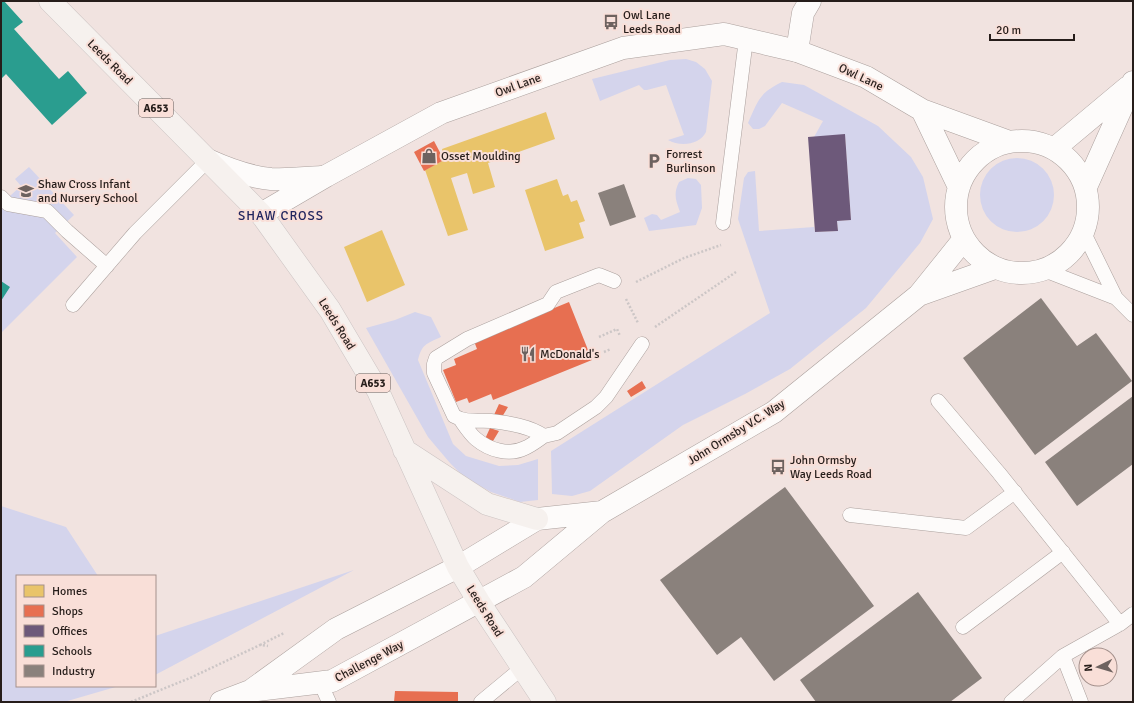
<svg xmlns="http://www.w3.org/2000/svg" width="1134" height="703" font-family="Signika,sans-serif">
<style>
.green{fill:#d4d4ec}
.homes{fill:#e9c46a}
.shops{fill:#e76f51}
.offices{fill:#6d597a}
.schools{fill:#2a9d8f}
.industry{fill:#8a817c}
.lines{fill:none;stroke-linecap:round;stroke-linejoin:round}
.service-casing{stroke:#aba09d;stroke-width:15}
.minor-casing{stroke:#aba09d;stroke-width:23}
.secondary-casing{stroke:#aba09d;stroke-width:23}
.primary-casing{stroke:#cbc3c2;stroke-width:23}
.path{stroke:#ccc6c6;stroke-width:2.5;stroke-dasharray:2 2;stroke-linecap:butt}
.service{stroke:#fdfbfa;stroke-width:14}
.minor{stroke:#fdfbfa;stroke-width:22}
.secondary{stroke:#fdfbfa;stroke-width:22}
.primary{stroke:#f6f1ee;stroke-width:22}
.labels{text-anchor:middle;stroke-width:4;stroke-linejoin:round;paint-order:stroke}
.shield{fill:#f9dfd8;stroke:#655753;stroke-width:1}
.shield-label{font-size:11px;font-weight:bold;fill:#261d1a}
.poi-label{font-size:12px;fill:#261d1a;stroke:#f9dfd8;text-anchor:start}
.street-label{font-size:12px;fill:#261d1a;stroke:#f9dfd8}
.neighbourhood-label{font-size:13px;letter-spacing:1px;fill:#21255e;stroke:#f9dfd8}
</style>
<rect width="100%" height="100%" fill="#f1e3e0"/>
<path class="green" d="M686 59 696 62 705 69 712 81 706 132C700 145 680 147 668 140L684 135 666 85 647 90H644L639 85 600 101 592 79 670 60Z
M782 82 804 85 878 126 911 157 923 177 933 219 920 243 866 308 790 369 745 394 683 425 590 491 572 496 552 494 551 451 770 313 738 219 744 178 748 172 755 171 759 231 814 227 815 232 838 231 837 221 851 220 845 135 814 137 823 121 782 103 765 126 759 129H753L748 123C758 101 759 93 782 82Z
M980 195a37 37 0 1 1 74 0a37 37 0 1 1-74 0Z
M29 167 74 215 55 233 77 257 1 333V204L21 186 15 179Z
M688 178 696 179 701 185 702 208 696 225 649 231 644 218 652 214 657 215 661 220 680 212C676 201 673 194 679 182Z
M415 312 431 317 441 337C426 344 422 344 418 360L453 444 466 456 499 466 518 465 538 459V500L520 502 491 492 464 477 450 463 428 437 366 328 395 320Z
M1 506 66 527 98 576H17V686H119L64 702H1Z
M354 570 155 675V636Z"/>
<path class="homes" d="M546 112 555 139 488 163 495 187 473 194 467 173 451 178 468 230 448 236 425 170 444 160 442 149Z
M557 179 563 196 568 194 571 202 577 200 585 221 579 223 584 238 545 251 525 190Z
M382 230 405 285 367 302 344 247Z"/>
<path class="shops" d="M434 141 444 160 424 171 414 152Z
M569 302 592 360 493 400 491 394 469 403 467 398 456 402 443 370 456 365 454 359 477 349 474 341Z
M642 381 646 388 631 397 627 391Z
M499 404 508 407 502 417 494 415Z
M490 428 499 431 493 441 490 443 485 439Z
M395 691 458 692V702H394Z"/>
<path class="offices" d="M845 134 851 220 837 221 838 231 815 232 808 137Z"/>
<path class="schools" d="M1 1H4L23 22 14 29 59 79 68 71 87 93 52 125 6 74 1 79Z
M1 281 10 287 1 301Z"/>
<path class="industry" d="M624 184 636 217 610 226 598 193Z
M1041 298 1077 346 1096 333 1132 381 1035 455 963 358Z
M1133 396V464L1077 506 1045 462Z
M785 487 874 606 774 681 741 637 717 655 660 580Z
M918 592 982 678 950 702H816L800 680Z"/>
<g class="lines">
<defs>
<path id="service" d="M1 197 8 204 47 211 67 231 107 266
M723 223 746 39
M1084 233 1116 298 1133 315
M1044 270 1116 298
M614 281 599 275 556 292 548 304 467 339 436 358 434 364V373L454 416C466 423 478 420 491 421 509 423 529 426 544 436L557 433 596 407 606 397 642 344
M73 305 135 233 208 160
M938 401 999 473 1120 624
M460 419C465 426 470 434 476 439 489 450 509 456 525 448 532 445 538 440 544 436
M850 515 966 528 1015 492
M963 627 1063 552
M1063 656 1081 702
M320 682 329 702
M481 702 522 668
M1011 702 1063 656 1120 624 1133 614"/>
<path id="minor" d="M797 51 803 13 810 1"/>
<path id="secondary" d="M922 110 959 187
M956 207a66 66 0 1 1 132 0a66 66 0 1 1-132 0Z
M1055 148 1128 87
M208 160C228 169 249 177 271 179 287 180 305 178 321 177
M1086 187 1133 82
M261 214 326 176 441 113 623 48 724 34 797 51 866 77 922 110 1007 141
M919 295 995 268
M253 689 336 629 458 567 537 519 602 512
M221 702 250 691 332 681 524 577 602 512 774 412 919 295 964 239"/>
<path id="primary" d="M50 1 261 214 330 310 378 391 458 567 479 602 545 702
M404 450 487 504 537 519"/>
</defs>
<use href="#service" class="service-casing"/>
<use href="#minor" class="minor-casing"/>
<use href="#secondary" class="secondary-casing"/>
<use href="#primary" class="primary-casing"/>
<path class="path" d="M636 282 684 258 721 245
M626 299 638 323
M655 327 736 272
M599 337 617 329 620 336
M604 352 611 349
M260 645 284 633
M131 702 190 678 260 645 268 646"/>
<use href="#service" class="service"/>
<use href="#minor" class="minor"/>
<use href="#secondary" class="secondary"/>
<use href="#primary" class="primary"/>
</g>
<defs>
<symbol id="bus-bare" viewBox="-9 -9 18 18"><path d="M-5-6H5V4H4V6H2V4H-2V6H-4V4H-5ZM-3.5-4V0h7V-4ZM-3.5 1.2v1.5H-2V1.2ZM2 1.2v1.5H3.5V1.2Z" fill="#6d625f" stroke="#f9dfd8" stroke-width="2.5" paint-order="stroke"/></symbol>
<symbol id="shop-bare" viewBox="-9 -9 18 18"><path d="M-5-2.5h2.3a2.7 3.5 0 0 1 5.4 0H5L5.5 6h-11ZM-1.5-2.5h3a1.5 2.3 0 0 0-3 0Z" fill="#6d625f" stroke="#f9dfd8" stroke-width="2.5" paint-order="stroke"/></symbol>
<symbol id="parking-bare" viewBox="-9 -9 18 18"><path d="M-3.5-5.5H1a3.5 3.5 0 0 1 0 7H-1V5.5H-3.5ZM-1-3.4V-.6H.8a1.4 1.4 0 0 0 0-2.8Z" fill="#6d625f" stroke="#f9dfd8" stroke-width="2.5" paint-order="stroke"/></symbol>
<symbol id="school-bare" viewBox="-9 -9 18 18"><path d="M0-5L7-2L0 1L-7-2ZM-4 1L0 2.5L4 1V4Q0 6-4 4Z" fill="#6d625f" stroke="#f9dfd8" stroke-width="2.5" paint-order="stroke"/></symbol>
<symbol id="restaurant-bare" viewBox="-9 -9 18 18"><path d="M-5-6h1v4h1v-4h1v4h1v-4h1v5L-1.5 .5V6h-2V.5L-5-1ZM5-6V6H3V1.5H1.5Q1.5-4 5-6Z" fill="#6d625f" stroke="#f9dfd8" stroke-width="2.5" paint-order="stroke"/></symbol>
</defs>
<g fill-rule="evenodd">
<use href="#bus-bare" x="600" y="11" width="22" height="22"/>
<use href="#shop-bare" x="418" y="145" width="22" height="22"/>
<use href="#parking-bare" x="643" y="150" width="22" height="22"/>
<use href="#school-bare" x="15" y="180" width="22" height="22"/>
<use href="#restaurant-bare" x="517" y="343" width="22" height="22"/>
<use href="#bus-bare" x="767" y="456" width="22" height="22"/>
</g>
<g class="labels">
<g class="shield">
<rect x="139" y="99" width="34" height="18" rx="3"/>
<rect x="356" y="374" width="34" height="18" rx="3"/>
</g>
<g class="shield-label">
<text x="156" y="112">A653</text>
<text x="373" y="387">A653</text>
</g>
<g class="poi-label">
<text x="623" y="19">Owl Lane<tspan x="623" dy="14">Leeds Road</tspan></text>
<text x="666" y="158">Forrest<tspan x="666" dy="14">Burlinson</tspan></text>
<text x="441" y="160">Osset Moulding</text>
<text x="38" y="188">Shaw Cross Infant<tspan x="38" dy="14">and Nursery School</tspan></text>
<text x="540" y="358">McDonald's</text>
<text x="790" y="464">John Ormsby<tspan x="790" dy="14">Way Leeds Road</tspan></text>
</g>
<g class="street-label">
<text transform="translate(110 62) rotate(45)" y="4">Leeds Road</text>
<text transform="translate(861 77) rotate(25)" y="4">Owl Lane</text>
<text transform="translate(518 85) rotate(-20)" y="4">Owl Lane</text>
<text transform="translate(337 324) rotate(58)" y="4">Leeds Road</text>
<text transform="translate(736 432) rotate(-32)" y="4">John Ormsby V.C. Way</text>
<text transform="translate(485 611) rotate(58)" y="4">Leeds Road</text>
<text transform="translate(369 661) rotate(-28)" y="4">Challenge Way</text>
</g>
<g class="neighbourhood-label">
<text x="281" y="220">SHAW CROSS</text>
</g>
</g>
<rect width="1134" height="703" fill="none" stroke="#261d1a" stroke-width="4"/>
<rect x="16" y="575" width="140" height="112" fill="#f9dfd8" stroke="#a5918c"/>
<rect x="24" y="585" width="20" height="12" fill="#e9c46a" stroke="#a5918c"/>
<text x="52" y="595" font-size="12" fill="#261d1a">Homes</text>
<rect x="24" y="605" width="20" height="12" fill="#e76f51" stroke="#a5918c"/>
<text x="52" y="615" font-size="12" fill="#261d1a">Shops</text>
<rect x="24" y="625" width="20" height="12" fill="#6d597a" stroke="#a5918c"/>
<text x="52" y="635" font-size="12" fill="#261d1a">Offices</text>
<rect x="24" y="645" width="20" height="12" fill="#2a9d8f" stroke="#a5918c"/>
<text x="52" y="655" font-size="12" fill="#261d1a">Schools</text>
<rect x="24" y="665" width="20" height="12" fill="#8a817c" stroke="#a5918c"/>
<text x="52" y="675" font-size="12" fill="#261d1a">Industry</text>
<g transform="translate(1098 667) rotate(265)"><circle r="19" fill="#f9dfd8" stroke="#a5918c"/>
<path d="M0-3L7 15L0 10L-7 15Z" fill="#6d625f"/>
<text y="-6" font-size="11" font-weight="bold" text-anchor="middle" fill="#261d1a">N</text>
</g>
<path d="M990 34v6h84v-6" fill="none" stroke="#261d1a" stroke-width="2"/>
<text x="996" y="34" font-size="12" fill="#261d1a" stroke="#f9dfd8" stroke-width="3" paint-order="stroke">20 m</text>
</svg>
